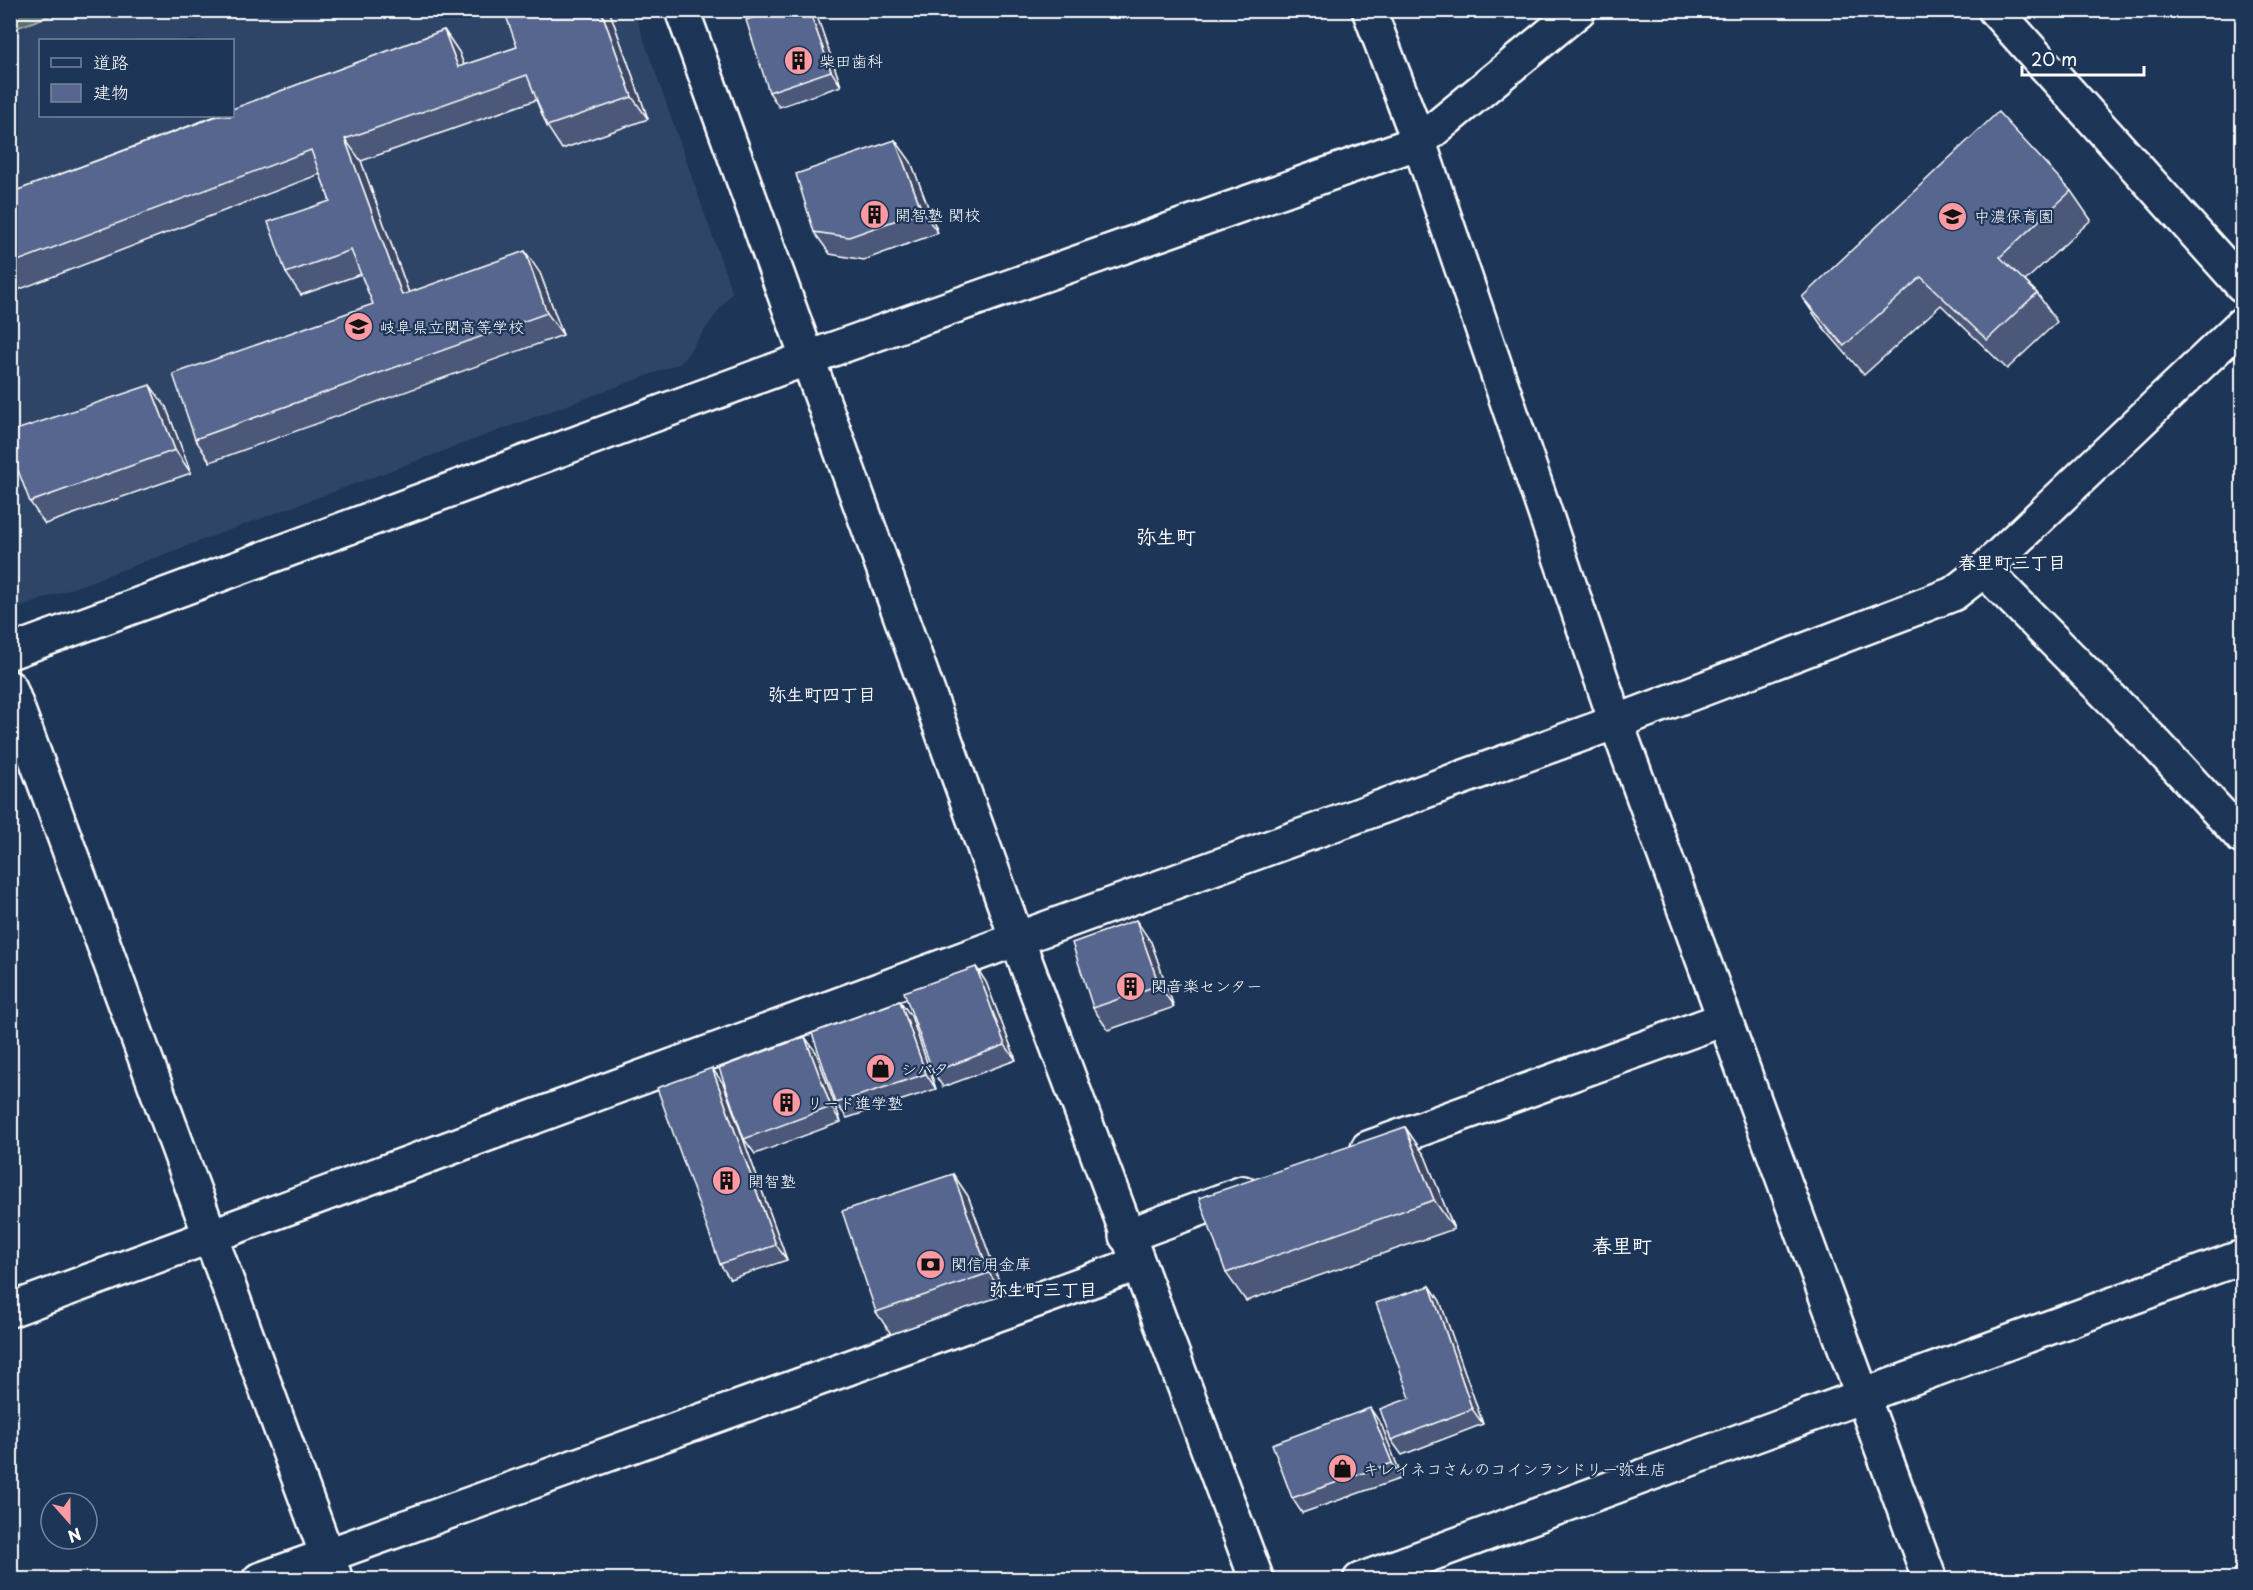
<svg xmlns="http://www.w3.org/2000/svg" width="2253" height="1590" font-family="'Playpen Sans','Klee One',sans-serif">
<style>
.built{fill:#2e4468;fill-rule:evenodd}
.green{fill:#5b706c;stroke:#adb8b6;stroke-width:1.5}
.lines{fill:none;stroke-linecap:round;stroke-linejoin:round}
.street-casing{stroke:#fff;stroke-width:38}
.secondary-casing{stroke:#fff;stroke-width:38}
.street{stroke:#1d3557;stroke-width:33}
.secondary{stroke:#1d3557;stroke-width:33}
.wall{fill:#4b587a;stroke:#fff;stroke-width:1.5}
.shaded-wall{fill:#3d4763;stroke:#fff;stroke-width:1.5}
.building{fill:#57668e;stroke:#fff;stroke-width:1.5}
.labels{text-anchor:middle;stroke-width:4.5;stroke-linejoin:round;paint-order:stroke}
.poi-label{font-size:16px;fill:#fff;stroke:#1d3557;text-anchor:start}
.neighbourhood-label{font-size:18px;font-weight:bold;fill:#fff;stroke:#1d3557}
.quarter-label{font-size:20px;font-weight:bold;fill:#fff;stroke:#1d3557}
</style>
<rect width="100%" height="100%" fill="#1d3557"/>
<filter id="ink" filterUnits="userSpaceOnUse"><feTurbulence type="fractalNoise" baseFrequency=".0167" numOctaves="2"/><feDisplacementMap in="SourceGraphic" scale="12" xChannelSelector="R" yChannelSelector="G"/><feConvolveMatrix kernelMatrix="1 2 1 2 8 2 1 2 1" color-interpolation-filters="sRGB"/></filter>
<g filter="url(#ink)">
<path class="built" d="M11 11H634L732 292 681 363 11 611ZM40 40H232V116H40Z"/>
<path class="green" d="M11 10H63V11L11 30Z"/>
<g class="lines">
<defs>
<path id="street" d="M1369 10 1419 142 1616 722 1930 1580
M1984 570 2156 744 2242 837
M10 688 336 1580
M1368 1148 1724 1019
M1126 1236 1243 1193
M10 1310 1017 939 1616 722 1953 594 1984 570 2242 324
M259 1580 1137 1264"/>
<path id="secondary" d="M682 10 1017 939 1257 1580
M1995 10 2242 285
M10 652 808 358 1419 142 1579 10
M1360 1580 2242 1257"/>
</defs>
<use href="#street" class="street-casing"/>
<use href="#secondary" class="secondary-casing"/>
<use href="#street" class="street"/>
<use href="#secondary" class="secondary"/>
</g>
<path class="wall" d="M609 10 648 119 562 149 547 126 536 100 361 161 409 293 540 273 563 335 210 462 195 439 373 304 361 274 301 295 286 273 330 201 320 174 10 293V193L444 30 459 52 464 65 517 47Z
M776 10H813L817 16 841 86 779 107 769 92Z
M895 140 911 162 938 233 864 260 830 254 814 232Z
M2071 191 2091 220 2025 281 2037 293 2057 322 2007 369 1941 305 1864 375 1822 326 1802 297Z
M166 407 191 473 45 524 30 502Z
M1151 942 1174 1007 1108 1030 1093 1008Z
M976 967 986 982 1016 1060 943 1087 933 1072Z
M900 1001 911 1016 936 1089 847 1118 836 1103Z
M816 1052 841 1122 755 1154 744 1139Z
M723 1083 787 1260 730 1279 720 1264Z
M1405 1127 1425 1156 1454 1229 1246 1301 1226 1273Z
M953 1174 968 1196 1004 1295 891 1334 876 1312Z
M1430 1286 1440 1301 1483 1424 1402 1455 1391 1440 1410 1398Z
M1381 1424 1402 1478 1302 1513 1292 1498Z"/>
<path class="shaded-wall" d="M601 10H609L648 119 632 97Z
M809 10H813L817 16 841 86 831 71Z
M444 30 459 52 473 89 458 67Z
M345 139 361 161 418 318 402 295Z
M895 140 911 162 938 233 922 211Z
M525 251 540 273 563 335 547 313Z
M150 385 166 407 191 473 175 450Z
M1136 920 1151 942 1174 1007 1159 985Z
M976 967 986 982 1016 1060 1005 1045Z
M900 1001 911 1016 936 1089 926 1074Z
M805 1037 816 1052 841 1122 831 1107Z
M712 1068 723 1083 787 1260 776 1245Z
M1405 1127 1425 1156 1454 1229 1434 1200Z
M953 1174 968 1196 1004 1295 989 1273Z
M1430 1286 1440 1301 1483 1424 1472 1409Z
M1370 1408 1381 1424 1402 1478 1392 1463Z"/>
<path class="building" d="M504 10H601L632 97 547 126 527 75 345 139 402 295 525 251 547 313 195 439 173 374 373 304 351 250 286 273 268 222 330 201 311 150 10 264V193L217 116H232V109L444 30 458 67 517 47Z
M776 10H809L831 71 769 92 746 20Z
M1998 112 2071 191 2000 257 2037 293 1987 340 1921 277 1844 346 1802 297Z
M895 140 922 211 849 237 814 232 796 174Z
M150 385 175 450 30 502 10 449V432Z
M1136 920 1159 985 1093 1008 1072 943Z
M976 967 1005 1045 933 1072 904 992Z
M900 1001 926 1074 836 1103 812 1033Z
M805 1037 831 1107 744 1139 719 1068Z
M712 1068 776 1245 720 1264 657 1088Z
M1405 1127 1434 1200 1226 1273 1199 1198Z
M953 1174 989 1273 876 1312 842 1211Z
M1430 1286 1472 1409 1391 1440 1380 1409 1410 1398 1376 1303Z
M1370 1408 1392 1463 1292 1498 1272 1444Z"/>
</g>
<defs>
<symbol id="building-disc" viewBox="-11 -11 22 22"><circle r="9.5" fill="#ff9aa2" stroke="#1d3557"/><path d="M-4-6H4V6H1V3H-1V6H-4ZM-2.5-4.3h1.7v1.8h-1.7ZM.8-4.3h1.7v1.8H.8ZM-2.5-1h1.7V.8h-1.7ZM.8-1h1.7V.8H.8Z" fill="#111"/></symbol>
<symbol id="school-disc" viewBox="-11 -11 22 22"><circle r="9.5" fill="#ff9aa2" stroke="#1d3557"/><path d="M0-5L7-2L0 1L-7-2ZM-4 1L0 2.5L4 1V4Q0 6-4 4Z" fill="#111"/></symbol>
<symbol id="shop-disc" viewBox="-11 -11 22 22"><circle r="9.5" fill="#ff9aa2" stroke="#1d3557"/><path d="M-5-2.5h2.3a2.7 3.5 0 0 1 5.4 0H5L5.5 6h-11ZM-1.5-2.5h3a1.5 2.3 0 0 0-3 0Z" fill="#111"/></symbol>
<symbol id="bank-disc" viewBox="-11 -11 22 22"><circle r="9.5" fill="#ff9aa2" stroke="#1d3557"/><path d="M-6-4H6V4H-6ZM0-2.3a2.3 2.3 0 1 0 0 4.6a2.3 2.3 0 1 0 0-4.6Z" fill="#111"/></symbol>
</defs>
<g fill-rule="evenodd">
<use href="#building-disc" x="782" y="44" width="33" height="33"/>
<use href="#building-disc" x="858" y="198" width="33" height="33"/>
<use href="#school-disc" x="1936" y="200" width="33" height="33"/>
<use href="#school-disc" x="342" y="310" width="33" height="33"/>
<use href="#building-disc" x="1114" y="970" width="33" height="33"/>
<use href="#shop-disc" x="864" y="1052" width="33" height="33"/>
<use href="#building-disc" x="770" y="1086" width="33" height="33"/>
<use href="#building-disc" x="710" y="1164" width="33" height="33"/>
<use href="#bank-disc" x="914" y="1248" width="33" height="33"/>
<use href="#shop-disc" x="1326" y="1452" width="33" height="33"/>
</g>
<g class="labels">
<g class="poi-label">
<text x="819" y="67">柴田歯科</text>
<text x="895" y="221">開智塾 関校</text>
<text x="1974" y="222">中濃保育園</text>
<text x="380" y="333">岐阜県立関高等学校</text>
<text x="1151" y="992">関音楽センター</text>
<text x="901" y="1075">シバタ</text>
<text x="807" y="1109">リード進学塾</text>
<text x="748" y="1187">開智塾</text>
<text x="951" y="1270">関信用金庫</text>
<text x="1363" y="1475">キレイネコさんのコインランドリー弥生店</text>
</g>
<g class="neighbourhood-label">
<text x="2012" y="569">春里町三丁目</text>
<text x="822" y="701">弥生町四丁目</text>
<text x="1043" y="1296">弥生町三丁目</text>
</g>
<g class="quarter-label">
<text x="1166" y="544">弥生町</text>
<text x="1622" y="1253">春里町</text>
</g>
</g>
<rect width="2253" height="1590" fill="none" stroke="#1d3557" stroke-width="36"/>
<rect x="18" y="18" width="2217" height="1554" fill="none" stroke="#fff" stroke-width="2" filter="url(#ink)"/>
<rect x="39" y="39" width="195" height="78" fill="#1d3557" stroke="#77869a" stroke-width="1.5"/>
<rect x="51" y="58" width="30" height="9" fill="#1d3557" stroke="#77869a" stroke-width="1.5"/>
<text x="93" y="69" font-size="18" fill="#ffffff">道路</text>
<rect x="51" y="84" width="30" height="18" fill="#57668e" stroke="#77869a" stroke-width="1.5"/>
<text x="93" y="99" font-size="18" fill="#ffffff">建物</text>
<g transform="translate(69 1521) rotate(159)"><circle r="28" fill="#1d3557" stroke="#77869a" stroke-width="1.5"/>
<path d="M0-4.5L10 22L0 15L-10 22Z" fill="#ff9aa2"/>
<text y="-9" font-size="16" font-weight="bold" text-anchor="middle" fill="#ffffff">N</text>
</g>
<path d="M2022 66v9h122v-9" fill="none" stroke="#ffffff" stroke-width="3"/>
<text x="2031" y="66" font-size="18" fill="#ffffff" stroke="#1d3557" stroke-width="4.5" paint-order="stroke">20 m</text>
</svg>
